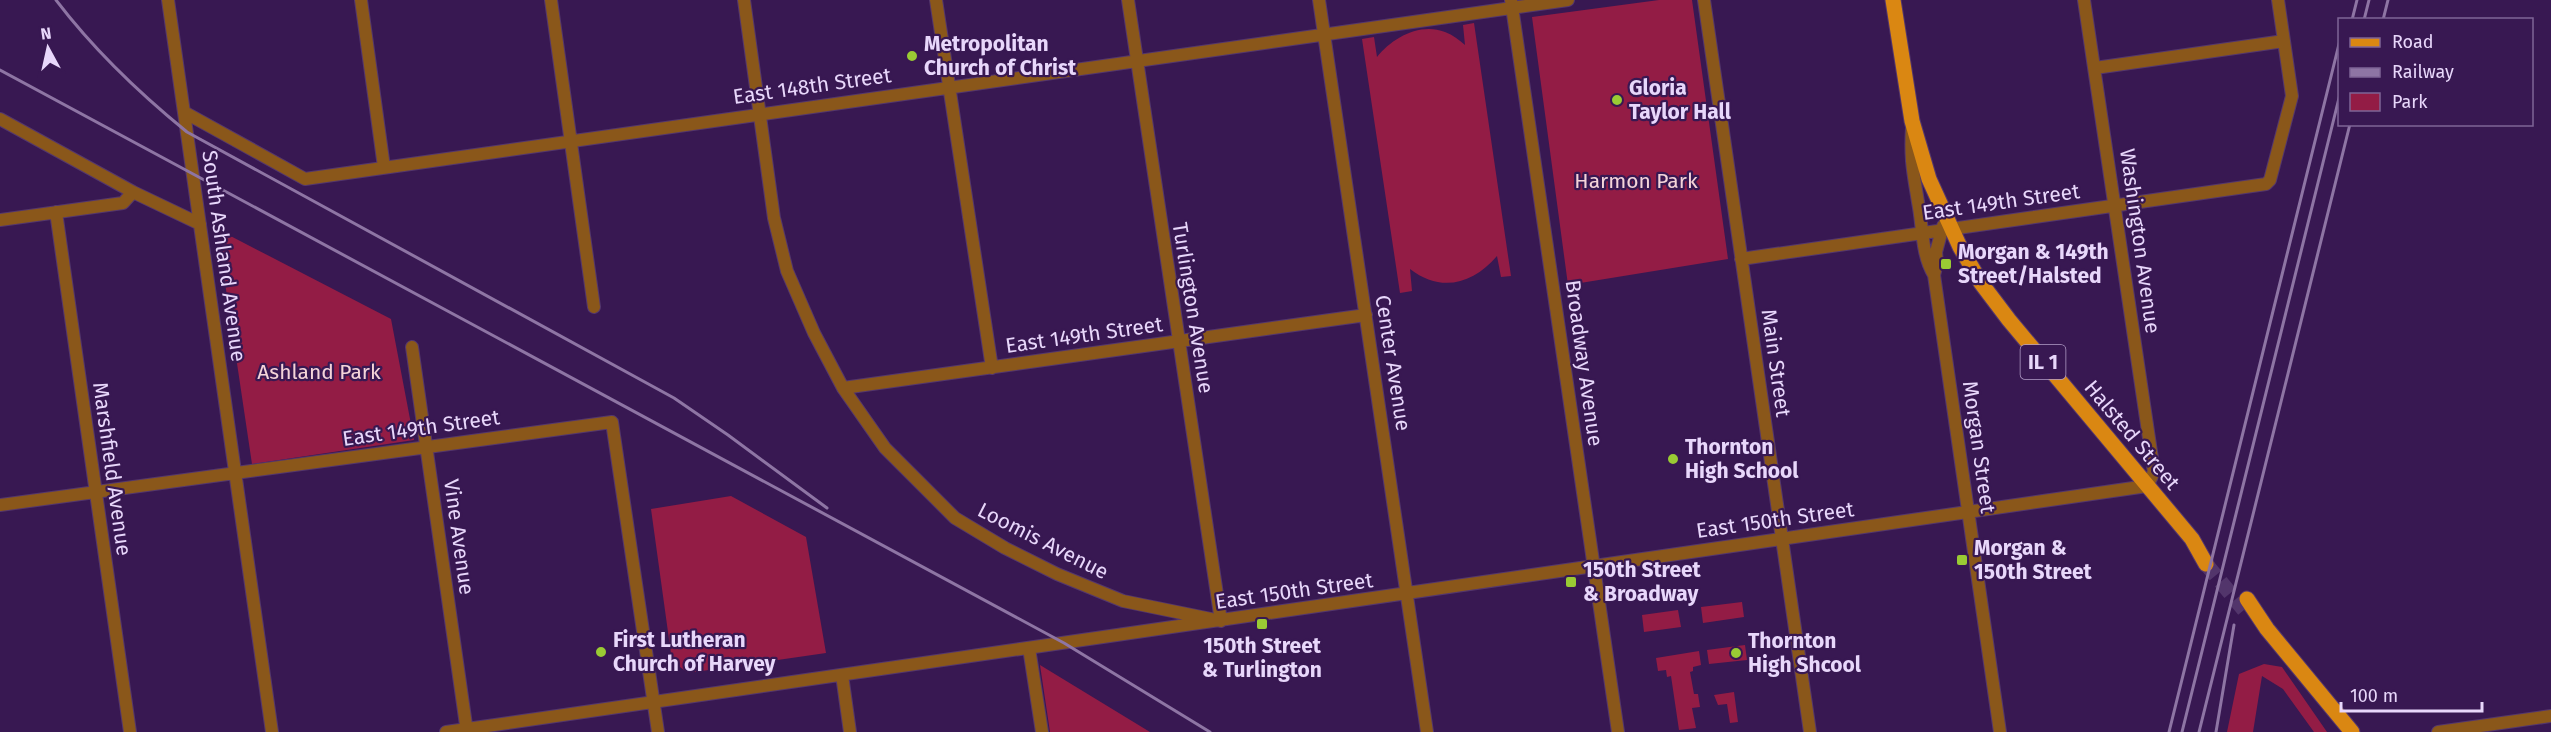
<svg xmlns="http://www.w3.org/2000/svg" width="2551" height="732" font-family="'Fira Sans',sans-serif">
<style>
.green{fill:#931c45}
.lines{fill:none;stroke-linecap:round;stroke-linejoin:round}
.major-tunnel{stroke:#52356b;stroke-width:15;stroke-dasharray:15 8;stroke-linecap:butt}
.minor-casing{stroke:#54376d;stroke-width:14}
.major-casing{stroke:#54376d;stroke-width:17}
.minor{stroke:#8a571a;stroke-width:12}
.major{stroke:#da8712;stroke-width:15}
.rail{stroke:#8e75a4;stroke-width:3}
.poi-dot{fill:#9acb34;stroke:#381852;stroke-width:2}
.labels{text-anchor:middle;stroke-width:4.5;stroke-linejoin:round;paint-order:stroke}
.shield{fill:#381852;stroke:#b39ec8;stroke-width:1.5}
.shield-label{font-size:20px;font-weight:bold;fill:#e8d7fb}
.poi-label{font-size:21px;font-weight:bold;fill:#e8d7fb;stroke:#381852;text-anchor:start}
.street-label{font-size:21px;fill:#e8d7fb;stroke:#381852}
.park-label{font-size:21px;fill:#f5d4d9;stroke:#381852}
</style>
<rect width="100%" height="100%" fill="#381852"/>
<path class="green" d="M1659 0H1692L1728 259 1568 285 1532 17Z
M1474 23 1511 276 1501 277 1497 256C1473 284 1441 293 1410 269L1412 291 1400 293 1362 39 1374 37 1377 57C1392 38 1420 22 1445 32 1453 35 1459 40 1465 45L1463 25Z
M217 229 391 319 414 440 252 464Z
M731 496 806 537 826 653 688 673 672 661 651 509Z
M1742 602 1744 617 1703 623 1701 607Z
M1678 610 1681 627 1644 632 1642 615Z
M1745 645 1747 660 1709 664 1707 650Z
M1699 651 1701 665 1693 667V671L1690 672 1694 694H1698L1700 707 1692 708 1696 728 1679 730 1671 676 1667 677 1666 670 1658 671 1656 658Z
M2264 664 2282 667 2327 732H2314L2283 689 2262 676 2253 732H2227L2239 674Z
M1040 665 1150 732H1050Z
M1734 692 1738 722 1730 723 1727 704 1718 705 1714 695Z"/>
<g class="lines">
<path class="major-tunnel" d="M2206 564 2244 610"/>
<defs>
<path id="minor" d="M168 0 272 732
M361 0 384 167
M551 0 594 307
M744 0 774 218 787 271 814 333 843 388 885 448 955 518 1005 548 1057 574 1123 601 1211 619
M936 0 992 368
M1128 0 1221 621
M1319 0 1427 732
M1511 0 1618 732
M1704 0 1810 732
M2095 68 2284 41
M184 112 305 179 1568 0
M0 119 133 192 200 224
M1912 127C1910 159 1913 171 1918 202 1923 226 1921 254 1934 275
M56 212 130 732
M0 220 123 203 133 192
M1943 226 1936 252 1937 263 1934 275 2000 732
M1741 259 2266 184 2270 180 2292 96 2278 0
M412 347 467 732
M843 388 1366 315
M0 505 612 422 658 732
M1029 648 1042 732
M842 675 850 732
M446 732 2147 486 2154 472 2084 0
M2438 732 2551 716"/>
<path id="major" d="M1893 0 1912 121 1929 179 1960 247 1981 283 2009 320 2192 539 2206 564
M2247 599 2267 629 2352 732"/>
</defs>
<use href="#minor" class="minor-casing"/>
<use href="#major" class="major-casing"/>
<use href="#minor" class="minor"/>
<use href="#major" class="major"/>
<path class="rail" d="M56 0C94 50 138 92 187 132L674 398 728 435 827 508
M2352 20 2357 0
M2364 20 2369 0
M2383 20 2388 0
M0 70 1064 643 1210 732
M2169 732 2340 40
M2182 732 2340 94
M2199 732 2350 124
M2216 732 2234 625"/>
</g>
<g class="poi-dot">
<circle cx="912" cy="56" r="6"/>
<circle cx="1617" cy="100" r="6"/>
<rect x="1940" y="258" width="12" height="12" rx="3"/>
<circle cx="1673" cy="459" r="6"/>
<rect x="1956" y="554" width="12" height="12" rx="3"/>
<rect x="1565" y="576" width="12" height="12" rx="3"/>
<rect x="1256" y="618" width="12" height="12" rx="3"/>
<circle cx="601" cy="652" r="6"/>
<circle cx="1736" cy="653" r="6"/>
</g>
<g class="labels">
<rect class="shield" x="2020.5" y="345" width="45" height="34" rx="4.5"/>
<g class="shield-label">
<text x="2043" y="369">IL 1</text>
</g>
<g class="poi-label">
<text x="924" y="51">Metropolitan<tspan x="924" dy="24">Church of Christ</tspan></text>
<text x="1629" y="95">Gloria<tspan x="1629" dy="24">Taylor Hall</tspan></text>
<text x="1958" y="259">Morgan &amp; 149th<tspan x="1958" dy="24">Street/Halsted</tspan></text>
<text x="1685" y="454">Thornton<tspan x="1685" dy="24">High School</tspan></text>
<text x="1974" y="555">Morgan &amp;<tspan x="1974" dy="24">150th Street</tspan></text>
<text x="1583" y="577">150th Street<tspan x="1583" dy="24">&amp; Broadway</tspan></text>
<text x="613" y="647">First Lutheran<tspan x="613" dy="24">Church of Harvey</tspan></text>
<text x="1748" y="648">Thornton<tspan x="1748" dy="24">High Shcool</tspan></text>
<text x="1262" y="653" text-anchor="middle">150th Street<tspan x="1262" dy="24">&amp; Turlington</tspan></text>
</g>
<g class="street-label">
<text transform="translate(812 86) rotate(-8)" y="7">East 148th Street</text>
<text transform="translate(2001 202) rotate(-8)" y="7">East 149th Street</text>
<text transform="translate(2140 241) rotate(82)" y="7">Washington Avenue</text>
<text transform="translate(224 256) rotate(82)" y="7">South Ashland Avenue</text>
<text transform="translate(1193 308) rotate(81)" y="7">Turlington Avenue</text>
<text transform="translate(1084 335) rotate(-8)" y="7">East 149th Street</text>
<text transform="translate(1393 363) rotate(81)" y="7">Center Avenue</text>
<text transform="translate(1584 363) rotate(82)" y="7">Broadway Avenue</text>
<text transform="translate(1776 363) rotate(82)" y="7">Main Street</text>
<text transform="translate(421 428) rotate(-8)" y="7">East 149th Street</text>
<text transform="translate(2132 435) rotate(50)" y="7">Halsted Street</text>
<text transform="translate(1979 447) rotate(82)" y="7">Morgan Street</text>
<text transform="translate(112 469) rotate(82)" y="7">Marshfield Avenue</text>
<text transform="translate(1775 520) rotate(-8)" y="7">East 150th Street</text>
<text transform="translate(459 537) rotate(82)" y="7">Vine Avenue</text>
<text transform="translate(1043 541) rotate(27)" y="7">Loomis Avenue</text>
<text transform="translate(1294 591) rotate(-8)" y="7">East 150th Street</text>
</g>
<g class="park-label">
<text x="1636" y="188">Harmon Park</text>
<text x="319" y="379">Ashland Park</text>
</g>
</g>
<rect x="2338" y="18" width="195" height="108" fill="#381852" stroke="#7e6496" stroke-width="1.5"/>
<rect x="2350" y="38" width="30" height="9" fill="#da8712" stroke="#7e6496" stroke-width="1.5"/>
<text x="2392" y="48" font-size="18" fill="#e8d7fb">Road</text>
<rect x="2350" y="68" width="30" height="9" fill="#8e75a4" stroke="#7e6496" stroke-width="1.5"/>
<text x="2392" y="78" font-size="18" fill="#e8d7fb">Railway</text>
<rect x="2350" y="93" width="30" height="18" fill="#931c45" stroke="#7e6496" stroke-width="1.5"/>
<text x="2392" y="108" font-size="18" fill="#e8d7fb">Park</text>
<g transform="translate(48 48) rotate(352)" stroke="#381852" stroke-width="4.5" paint-order="stroke">
<path d="M0-4.5L10 22L0 15L-10 22Z" fill="#e8d7fb"/>
<text y="-9" font-size="16" font-weight="bold" text-anchor="middle" fill="#e8d7fb">N</text>
</g>
<path d="M2341 702v9h141v-9" fill="none" stroke="#e8d7fb" stroke-width="3"/>
<text x="2350" y="702" font-size="18" fill="#e8d7fb" stroke="#381852" stroke-width="4.5" paint-order="stroke">100 m</text>
</svg>
